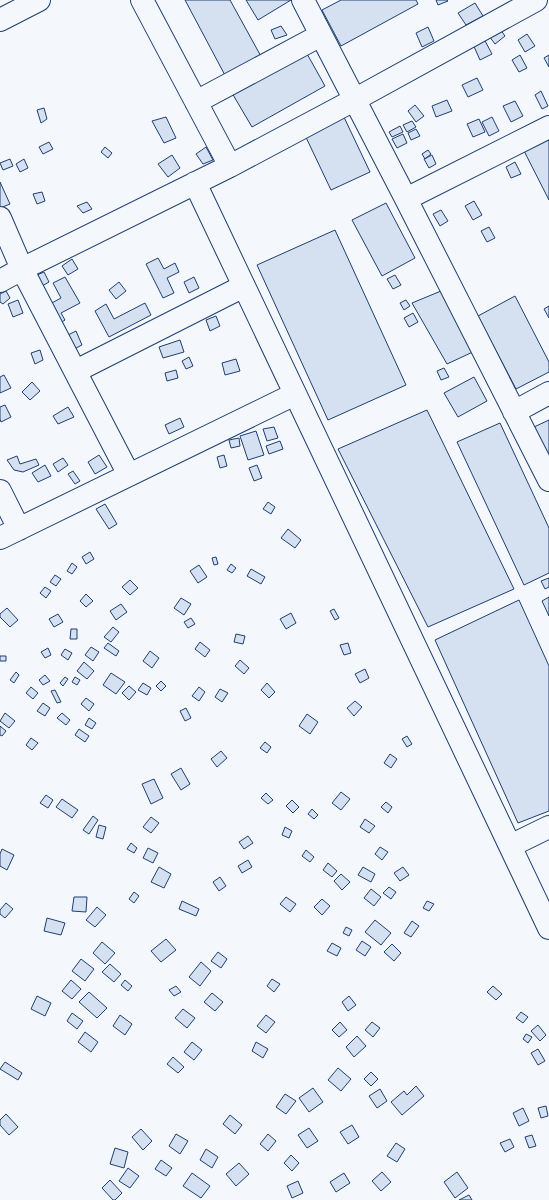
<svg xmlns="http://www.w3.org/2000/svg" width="549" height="1200" font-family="'Zilla Slab',serif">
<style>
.building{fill:#d5e0f0;stroke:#1d3f73}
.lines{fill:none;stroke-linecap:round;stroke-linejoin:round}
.minor-casing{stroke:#1d3f73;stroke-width:24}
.minor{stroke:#f4f7fb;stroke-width:22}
</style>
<rect width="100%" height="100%" fill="#f4f7fb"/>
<path class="building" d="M185 0H230L263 60 227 79Z
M246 0H291L258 20Z
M341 0H416L418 4 341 46 322 10Z
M436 0H447L448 1 438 5Z
M475 3 483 16 466 25 458 13Z
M281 26 287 35 275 39 271 30Z
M428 27 434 41 422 47 416 33Z
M500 29 505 36 495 44 489 36Z
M527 34 535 46 525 52 518 40Z
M483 37 492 54 480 60 472 42Z
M306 52 325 86 252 127 232 93Z
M520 55 527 68 519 72 512 60Z
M549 55V67L544 58Z
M477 78 483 90 468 97 462 85Z
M541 91 548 106 542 109 535 95Z
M447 100 452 111 436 117 432 106Z
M515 101 523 116 511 122 503 106Z
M415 105 424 116 416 122 408 111Z
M44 108 47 119 41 123 37 110Z
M342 113 370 172 331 190 303 131Z
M166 117 176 138 164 143 152 121Z
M492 117 499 131 489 136 482 122Z
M479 119 485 132 473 137 467 124Z
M412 121 416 127 407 132 403 125Z
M400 126 403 132 392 137 389 132Z
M416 129 420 136 411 140 408 133Z
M549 131V200L521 145Z
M403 134 407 143 397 148 392 139Z
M49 142 53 149 43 154 39 147Z
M105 147 112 153 108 158 101 152Z
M206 147 213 160 203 164 196 154Z
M428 150 431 154 425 159 422 154Z
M172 155 180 168 168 177 158 164Z
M432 155 436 164 429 168 424 159Z
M10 159 13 166 3 170 0 163Z
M24 159 28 168 20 172 16 164Z
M515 162 521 174 511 178 506 167Z
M0 182 10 204 0 208Z
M42 192 45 201 37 204 33 194Z
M474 201 482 215 473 220 465 206Z
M87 202 92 209 83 213 77 206Z
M386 203 415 258 382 276 352 220Z
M441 210 448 221 440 226 433 214Z
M489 227 495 238 487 242 481 231Z
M335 230 406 385 328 420 257 265Z
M158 258 164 269 175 263 179 272 167 278 174 293 163 298 146 264Z
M72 259 78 269 68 275 62 266Z
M44 272 49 282 42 286 37 275Z
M395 275 401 285 393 289 387 279Z
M65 277 80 303 61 313 65 320 60 323 50 304 61 298 53 283Z
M194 277 199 288 189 293 184 282Z
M119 282 126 291 116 299 109 290Z
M6 291 10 298 3 304 0 302V294Z
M441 291 477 350 447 364 412 303Z
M515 296 549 362V372L516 389 478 316Z
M18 300 23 313 13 317 8 304Z
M406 300 410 306 404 310 400 303Z
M145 303 151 315 109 337 95 311 106 304 114 319Z
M549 306V318L544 309Z
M413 313 418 322 409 327 404 318Z
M216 316 220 326 210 331 206 320Z
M76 331 82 345 74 349 68 335Z
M180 340 184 352 163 358 159 347Z
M40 350 43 360 35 364 31 353Z
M189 357 193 366 186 369 182 361Z
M236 359 240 371 225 375 222 363Z
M444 368 449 377 441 380 437 371Z
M176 370 178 378 167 381 165 373Z
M4 375 11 388 0 393V377Z
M474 377 487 401 458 417 444 393Z
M32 382 40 391 30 400 22 392Z
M5 405 11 417 1 422 0 419V407Z
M68 407 74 417 58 424 53 416Z
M427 410 514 589 428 627 338 449Z
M180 418 184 427 169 434 165 425Z
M549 420V458L534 427Z
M500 423 549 528V573L524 585 457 442Z
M274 427 278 438 267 441 263 429Z
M256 431 264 455 248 460 240 436Z
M239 438 240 446 231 448 229 440Z
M280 441 283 449 269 454 266 446Z
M99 455 107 467 95 474 88 462Z
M224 455 227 466 220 468 217 457Z
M17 456 20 464 36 459 39 465 23 472 14 470 7 460Z
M63 458 68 465 58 472 53 464Z
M45 465 51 476 38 482 32 473Z
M257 465 262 478 254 481 249 468Z
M73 471 80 481 75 484 68 474Z
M268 502 275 507 271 514 263 509Z
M105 504 117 524 109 529 96 509Z
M288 529 301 540 295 548 281 538Z
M90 552 94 559 86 564 82 557Z
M216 557 218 564 214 565 212 558Z
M72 563 77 567 72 574 67 571Z
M231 564 236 568 232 573 227 570Z
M199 565 207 577 198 583 190 571Z
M251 569 265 577 261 584 247 576Z
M55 575 61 579 56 586 50 582Z
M549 578V587L545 589 541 581Z
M130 580 138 588 130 595 122 587Z
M45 587 51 591 46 598 40 593Z
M86 594 93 601 86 607 80 601Z
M549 597V616L542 601Z
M181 598 191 604 184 615 174 608Z
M519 600 549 666V811L518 823 435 640Z
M121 604 127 612 116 620 110 611Z
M7 608 18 620 10 627 0 617V614Z
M334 609 339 618 335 620 330 611Z
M291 613 296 623 286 629 280 619Z
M58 614 63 622 54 627 49 619Z
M191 618 195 624 188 628 184 622Z
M113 627 119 632 111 642 104 637Z
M71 629H77V639H70Z
M236 634 245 636 243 644 234 642Z
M200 642 210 650 205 657 195 649Z
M108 643 119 651 116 656 104 648Z
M348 643 351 653 344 655 340 645Z
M91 647 99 652 93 661 85 655Z
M48 648 51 655 45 658 41 652Z
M65 649 72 653 68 660 61 655Z
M150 651 159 658 152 668 143 661Z
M0 656H6V661H0Z
M240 660 249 668 244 674 235 666Z
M84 662 94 671 87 679 77 671Z
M365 669 369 678 360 683 355 674Z
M16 672 19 675 14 683 10 680Z
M111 673 125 682 116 694 103 685Z
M45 675 50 681 43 685 39 680Z
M65 677 68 679 63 686 60 683Z
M75 677 80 680 77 685 72 682Z
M161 681 166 686 161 691 156 686Z
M143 683 151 688 147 695 138 690Z
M267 683 275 692 269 698 261 690Z
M129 686 136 692 129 700 122 693Z
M31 687 38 693 33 699 26 693Z
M199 687 205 692 199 701 192 696Z
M220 689 228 693 222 702 215 697Z
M55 690 61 702 57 703 51 691Z
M86 698 94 704 89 711 81 704Z
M355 701 362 707 354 716 347 708Z
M43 703 50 708 45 716 37 711Z
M186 708 191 718 185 721 180 711Z
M5 713 15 721 9 728 0 721Z
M62 713 70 720 66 725 57 718Z
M307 714 318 722 310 734 299 726Z
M89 718 96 723 92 729 85 725Z
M0 726 6 731 2 736 0 735Z
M79 729 89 736 85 742 75 735Z
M407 736 412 744 407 747 402 739Z
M31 738 38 743 32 750 26 745Z
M265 742 271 747 267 753 260 748Z
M221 751 227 758 217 767 211 759Z
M390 754 397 759 391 768 384 763Z
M181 768 190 784 181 790 171 774Z
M154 779 163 798 151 804 142 784Z
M341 792 350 799 341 810 332 803Z
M266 793 273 800 268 804 261 798Z
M46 795 53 800 48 808 40 803Z
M62 799 78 810 72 818 56 807Z
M292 800 299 807 293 813 286 806Z
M386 802 392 807 388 813 381 807Z
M312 809 318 815 314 819 308 814Z
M93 816 98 820 89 834 83 830Z
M151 817 159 823 151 833 143 827Z
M365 819 375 826 369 833 360 827Z
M99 825 106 827 103 839 96 837Z
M285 827 292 831 289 838 282 835Z
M248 836 253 843 244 849 239 842Z
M131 843 137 848 134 853 127 849Z
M380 847 388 852 382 860 375 854Z
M148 848 158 853 153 863 143 858Z
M2 849 14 855 7 870 0 866V854Z
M306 850 314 857 310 862 302 856Z
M248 860 252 867 242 873 238 866Z
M328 863 337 871 332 877 323 870Z
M159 867 171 874 164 888 151 882Z
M363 867 375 874 371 882 358 875Z
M403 867 409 875 400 881 394 873Z
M341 874 350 882 342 890 334 881Z
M220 877 226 886 219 891 213 882Z
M389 887 396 892 391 899 383 893Z
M371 889 381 897 374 906 364 898Z
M134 892 139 896 134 903 129 899Z
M74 897H87L86 912 72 911Z
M286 897 296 904 290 912 280 904Z
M322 899 330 906 322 915 314 907Z
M182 901 199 909 196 916 179 909Z
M427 901 434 904 429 911 423 908Z
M6 903 13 909 5 918 0 914V910Z
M97 907 106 915 95 927 86 920Z
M47 918 65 923 61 935 44 931Z
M375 920 391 933 381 945 365 932Z
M412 921 419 926 411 937 404 933Z
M346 927 352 930 349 936 343 933Z
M166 939 176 950 161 962 151 951Z
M362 941 371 947 365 956 356 950Z
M102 942 115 953 105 964 93 953Z
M332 943 341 948 337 956 327 951Z
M392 944 401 953 394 961 384 952Z
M218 952 227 959 221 968 211 961Z
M81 959 94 969 85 981 72 971Z
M201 962 211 971 200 986 189 977Z
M110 964 121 974 114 982 102 972Z
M272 979 280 984 274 992 267 986Z
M71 980 81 989 72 999 62 991Z
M125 980 132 986 128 991 121 985Z
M176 986 181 992 174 996 169 990Z
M493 986 502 994 496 1000 487 992Z
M89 992 107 1008 97 1018 79 1002Z
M212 993 223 1002 215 1011 204 1002Z
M37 996 51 1003 45 1016 31 1009Z
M349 996 356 1005 348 1011 342 1002Z
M183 1009 195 1018 187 1028 175 1018Z
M521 1012 528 1017 523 1023 516 1018Z
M72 1013 83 1021 77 1029 67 1021Z
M120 1015 132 1024 125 1035 113 1026Z
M266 1015 275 1022 266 1033 257 1026Z
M340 1022 347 1030 339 1037 332 1030Z
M372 1022 380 1028 373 1037 365 1030Z
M538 1025 546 1035 540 1041 531 1031Z
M85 1032 98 1042 91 1052 78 1042Z
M526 1034 532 1037 528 1043 523 1039Z
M357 1036 366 1046 354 1057 346 1047Z
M192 1042 202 1050 194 1060 184 1052Z
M256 1042 268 1049 263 1058 252 1051Z
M538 1049 545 1061 538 1065 531 1053Z
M173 1057 184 1067 178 1073 167 1064Z
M5 1062 22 1073 18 1080 0 1069Z
M338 1068 351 1079 341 1091 328 1080Z
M371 1072 378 1079 371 1086 364 1079Z
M416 1086 424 1096 402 1115 391 1102 404 1091 407 1095Z
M313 1088 323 1102 309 1112 299 1098Z
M380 1089 387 1101 377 1108 369 1096Z
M285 1094 296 1101 286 1114 276 1107Z
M546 1106 548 1116 541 1118 538 1108Z
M523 1108 529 1121 519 1126 513 1113Z
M6 1114 18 1127 9 1135 0 1125V1120Z
M230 1115 242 1125 235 1134 223 1124Z
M352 1125 359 1137 348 1144 340 1132Z
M309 1128 318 1141 307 1148 298 1135Z
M141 1129 152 1141 143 1150 132 1137Z
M176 1134 188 1141 180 1154 169 1146Z
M268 1134 276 1141 268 1151 260 1144Z
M532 1135 536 1146 529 1148 525 1137Z
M510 1139 514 1147 505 1152 500 1143Z
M396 1143 405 1149 397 1162 387 1156Z
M115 1148 128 1152 124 1168 110 1164Z
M206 1149 218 1157 212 1168 200 1160Z
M291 1155 299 1163 292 1171 284 1163Z
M161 1160 172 1168 166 1176 155 1169Z
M239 1163 249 1174 236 1186 226 1174Z
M128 1168 139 1176 130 1188 119 1181Z
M382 1172 391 1182 381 1191 372 1181Z
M457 1172 468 1188 455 1198 444 1182Z
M192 1173 210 1186 201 1198 183 1186Z
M344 1173 350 1183 336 1192 330 1182Z
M110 1180 122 1193 115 1200H113L102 1188Z
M298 1181 303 1193 292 1198 287 1186Z
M469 1195 472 1200H459Z"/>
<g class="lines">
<defs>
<path id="minor" d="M142 0 230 166
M303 0 406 199 549 480
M0 20 39 0
M196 102 321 35
M195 183 549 928
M406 199 549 127
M0 218 22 269 129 475
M0 281 22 269 230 166 354 100 536 0
M76 371 244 286
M514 412 549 393
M0 491 19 529
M0 538 295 394
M510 846 549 827"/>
</defs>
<use href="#minor" class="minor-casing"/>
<use href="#minor" class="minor"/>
</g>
</svg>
